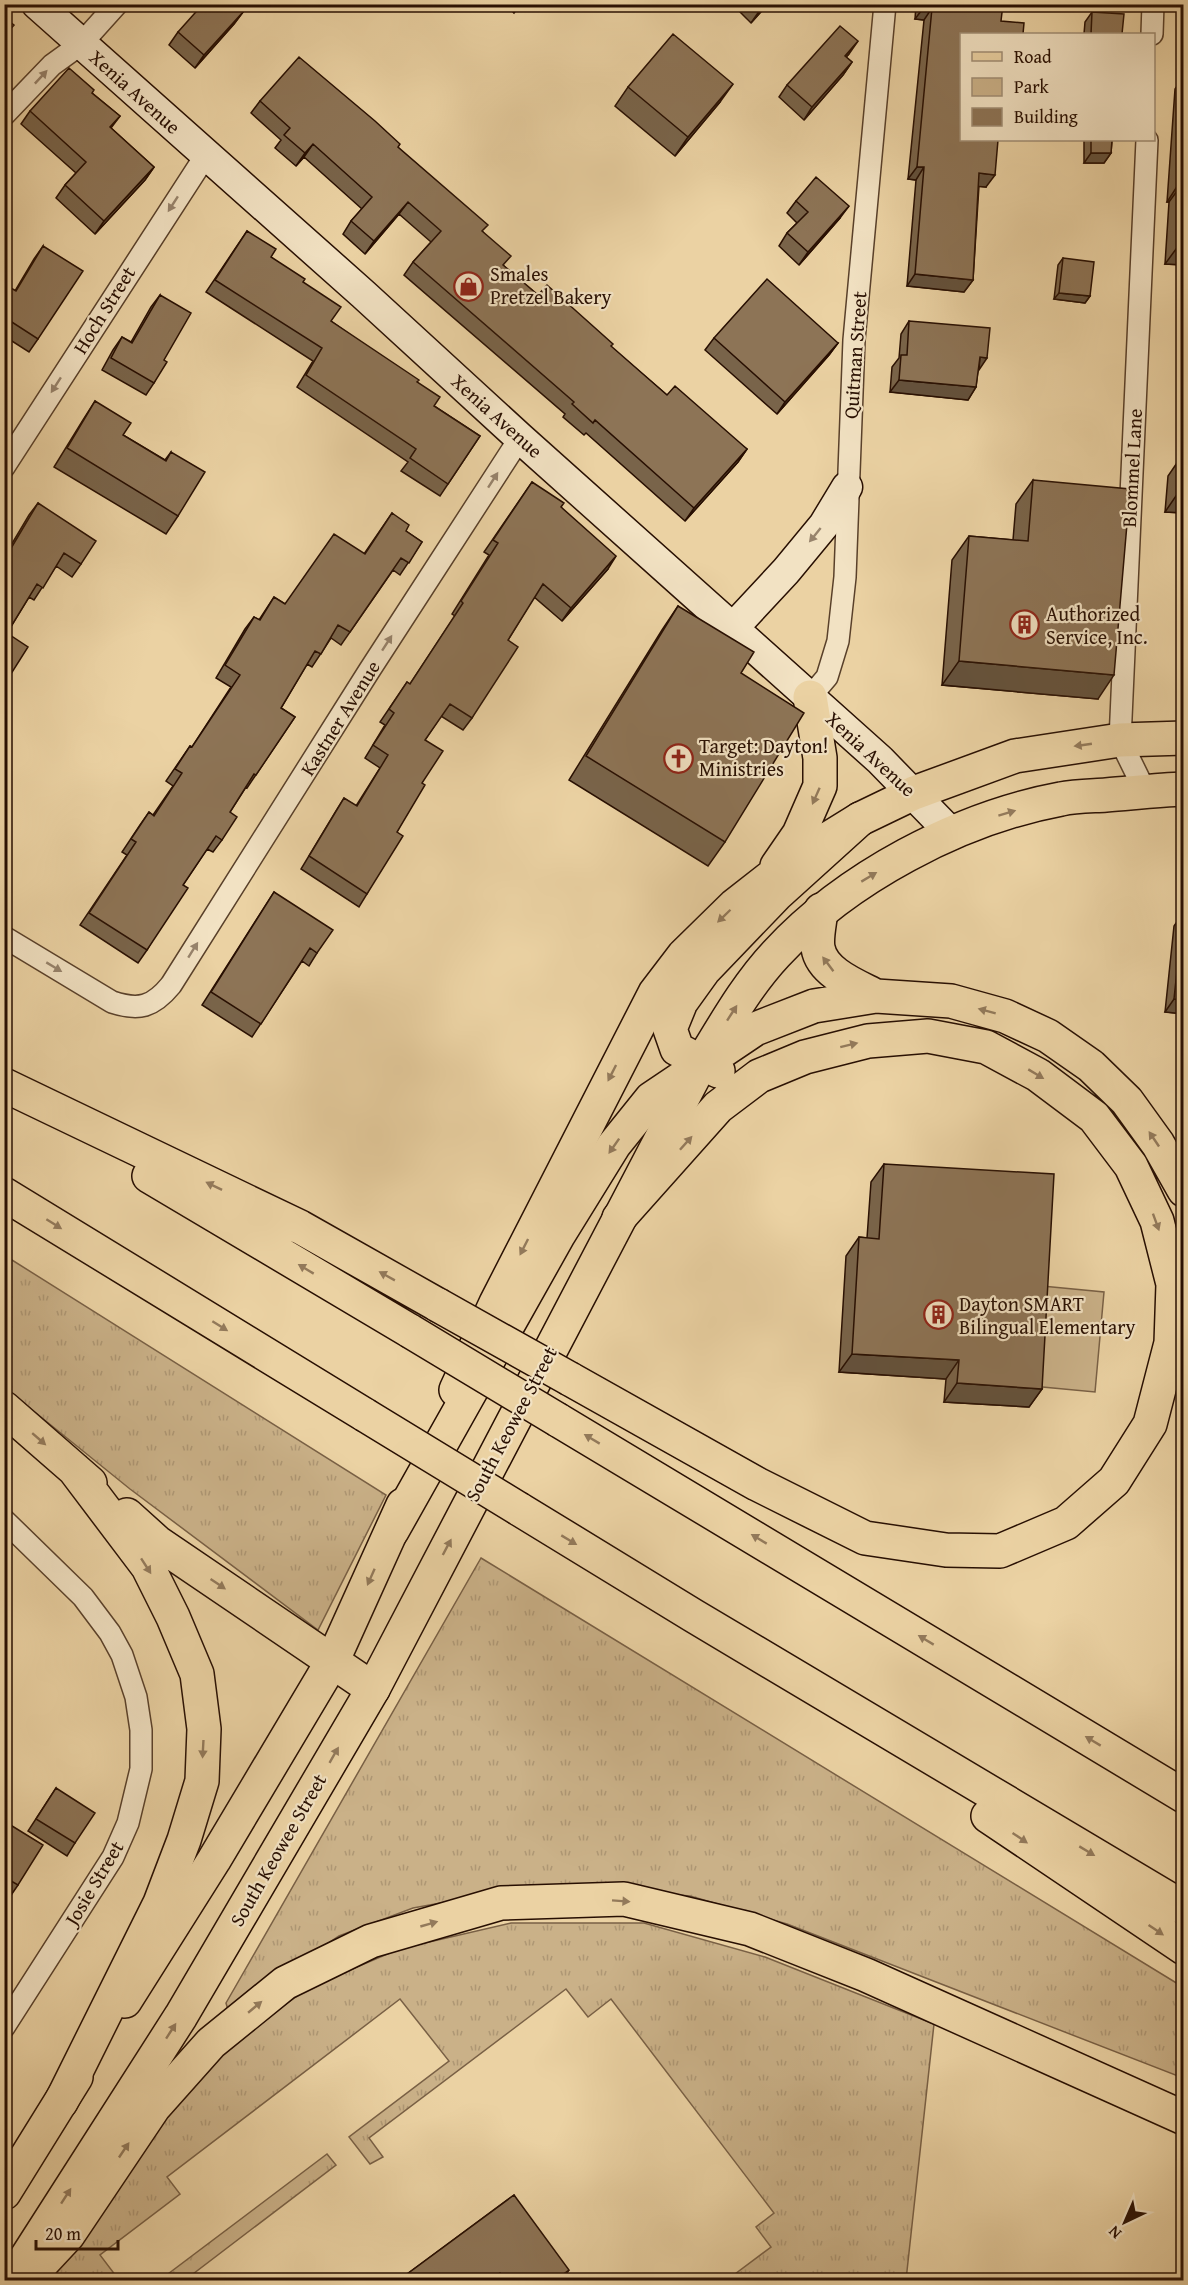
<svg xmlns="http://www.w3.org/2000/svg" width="1188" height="2285" font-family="'Gentium Book Plus',serif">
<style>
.grass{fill:url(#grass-tufts);stroke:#796045;stroke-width:1.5}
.park{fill:#cab188;stroke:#796045;stroke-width:1.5}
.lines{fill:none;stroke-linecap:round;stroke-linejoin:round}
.street-casing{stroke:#59402a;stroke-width:24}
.secondary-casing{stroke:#280f02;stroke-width:33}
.primary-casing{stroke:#280f02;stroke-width:36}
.highway-casing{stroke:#280f02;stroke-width:36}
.street{stroke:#f2e2c3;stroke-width:21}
.secondary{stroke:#f2e2c3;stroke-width:30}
.primary{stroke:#ebd2a3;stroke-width:33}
.highway{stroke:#ebd2a3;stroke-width:33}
.highway-bridge-casing{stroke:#280f02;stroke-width:36;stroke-linecap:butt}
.highway-bridge{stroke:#ebd2a3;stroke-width:33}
.wall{fill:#79644a;stroke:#280f02;stroke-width:1.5}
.shaded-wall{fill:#63513c;stroke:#280f02;stroke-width:1.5}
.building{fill:#8d7456;stroke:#280f02;stroke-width:1.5}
.oneway{fill:#97836c}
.oneway2{fill:#937a5b}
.labels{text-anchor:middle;stroke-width:4.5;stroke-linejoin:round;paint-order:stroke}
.street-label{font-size:20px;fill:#280f02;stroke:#f2e2c3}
.poi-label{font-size:20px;fill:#280f02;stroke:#f2e2c3;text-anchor:start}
</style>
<defs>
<pattern id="grass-tufts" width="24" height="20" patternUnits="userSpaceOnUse" patternTransform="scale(1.5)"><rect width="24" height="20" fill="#cab188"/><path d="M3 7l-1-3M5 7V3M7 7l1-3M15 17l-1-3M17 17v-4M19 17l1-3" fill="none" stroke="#ae9774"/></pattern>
</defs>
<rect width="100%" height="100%" fill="#ebd2a3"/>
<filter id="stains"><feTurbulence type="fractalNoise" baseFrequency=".00333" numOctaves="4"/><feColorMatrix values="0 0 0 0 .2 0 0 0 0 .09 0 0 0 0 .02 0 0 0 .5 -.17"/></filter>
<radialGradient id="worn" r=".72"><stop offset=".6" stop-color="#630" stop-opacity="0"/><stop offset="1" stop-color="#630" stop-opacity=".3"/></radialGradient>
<path class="grass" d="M4 1255 386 1495 318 1630 130 1489 5 1388Z
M481 1558 1183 1987V2078L787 1924 690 1896 572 1886 502 1892 413 1908 339 1936 228 2010 226 2003Z
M511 1923H644L765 1957 934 2024 906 2280H727L771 2247 756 2227 774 2213 611 1999 588 2017 566 1989 369 2138 383 2157 370 2164 349 2137 449 2061 400 1999 167 2177 180 2194 100 2255 119 2280H49L160 2119 229 2044 310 1987 399 1949Z
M327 2154 336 2165 185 2280H160Z"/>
<path class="park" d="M1042 1286 1104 1292 1095 1392 1032 1386Z"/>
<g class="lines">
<defs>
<path id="street" d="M1152 34 1153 4
M4 115 52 65 81 44 117 4
M4 467 206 155
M810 697 827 677 838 641 845 577 854 340 885 4
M1145 791 1120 740 1147 140
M4 937 112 1002C139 1011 153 1007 171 985L369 671 520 438
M4 1520 83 1597 110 1633 122 1655 136 1697 141 1730V1769L128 1823 113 1857 4 2027"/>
<path id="secondary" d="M37 4 363 294 520 438 880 760 952 834
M733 628 786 571 824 525 847 487"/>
<path id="primary" d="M777 866 799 834 820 786V758L810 697
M456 1390 496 1303 655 993 684 955 734 906 789 863 860 819 914 793 1015 756 1120 740 1184 738
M125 2001 214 1860 332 1662 403 1505
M4 2193 76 2077
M12 2280 181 2016 373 1689 701 1063C724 1026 746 986 776 954 846 878 959 818 1061 799 1075 796 1091 796 1106 795 1132 793 1158 790 1184 789"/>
<path id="highway" d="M821 910C820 922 816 937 818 948 822 973 857 986 876 996
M718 1071 677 1049 670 1029 681 1002 704 970 776 895 860 819
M4 1085 300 1227 438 1305
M149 1176 410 1331
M4 1194 365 1415
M570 1379 757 1484 865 1538 946 1550 1000 1551 1066 1523 1114 1481 1150 1424 1171 1343 1173 1284 1157 1221 1131 1166 1094 1117 1038 1075 986 1047 928 1036 868 1041 805 1057 759 1076 718 1107 619 1218
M4 1408 90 1483
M558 1420 1184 1796
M519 1509 694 1616 1184 1908
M127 1515 158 1543 373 1689
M392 1531 559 1234 614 1145 651 1099 755 1029 814 1006 876 996 951 1001 1005 1016 1048 1036 1091 1066 1127 1101 1158 1144 1184 1190
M988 1816 1184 1948
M61 2102 160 1903 184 1840 202 1781 204 1729 197 1674 173 1617 148 1567 74 1469
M26 2280 68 2235 154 2107 211 2043 285 1983 371 1941 501 1903 624 1899 750 1929 866 1975 1184 2118"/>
</defs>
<use href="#street" class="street-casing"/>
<use href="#secondary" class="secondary-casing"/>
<use href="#primary" class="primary-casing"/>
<use href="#highway" class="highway-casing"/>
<use href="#street" class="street"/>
<use href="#secondary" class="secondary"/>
<use href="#primary" class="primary"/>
<use href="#highway" class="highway"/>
<defs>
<path id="highway-bridge" d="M438 1305 570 1379
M410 1331 558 1420
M365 1415 519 1509"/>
</defs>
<use href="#highway-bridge" class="highway-bridge-casing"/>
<use href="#highway-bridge" class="highway-bridge"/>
</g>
<path class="wall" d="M506 4H521L514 13Z
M732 4H768L751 23Z
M916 4H1003L962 34 986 187 979 186 973 280 964 292 907 286 916 180 908 179 924 20 915 19Z
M243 12 234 24 195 68 169 45 178 32Z
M1092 12 1122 34H1084L1085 22Z
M849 54 846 57 852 62 843 75 804 120 779 97 787 85Z
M1184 76V265L1165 264 1169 202H1167L1175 89Z
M628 87 720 102 675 156 615 106Z
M92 93 120 116 111 128 154 167 145 180 95 234 56 198 65 185 76 173 21 124 30 111Z
M260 101 398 148 483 232 504 266 538 295 611 347 667 395 747 449 738 462 685 521 586 433 584 435 563 417 565 414 404 275 413 262 431 242 399 214 365 254 343 234 351 221 362 209 304 157 296 166 275 148 281 140 251 113Z
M1084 140H1112L1111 153 1104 163H1084Z
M796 201 840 218 799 265 779 246 787 233 797 223 787 213Z
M247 231 271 257 303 282 331 321 417 382 434 406 480 436 440 496 401 471 408 462 297 387 313 361 206 292Z
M43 246 38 339 29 352 4 336V284L15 291 34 259Z
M1063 258 1090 296 1085 303 1054 299 1058 265Z
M1184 267V305H1179L1180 273Z
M160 295 164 360 154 383 146 395 102 370 113 350 122 337 131 342 151 307Z
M909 321 978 370 976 387 968 400 890 392 892 367 899 358 901 334Z
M714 338 838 343 829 355 777 414 705 350Z
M95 401 123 435 165 460 171 452 178 516 166 534 54 467 83 420Z
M1181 457 1184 513 1165 512 1168 476Z
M1033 480 1098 699 942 685 952 560 969 536 1013 540 1016 504Z
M532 482 561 507 608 569 562 621 534 597 508 640 472 718 463 730 441 716 425 740 422 783 397 832 367 894 359 907 301 869 336 811 344 798 356 806 380 768 365 758 385 725 380 722 407 682 410 684 455 616 452 614 489 555 484 552Z
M38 503 81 564 72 577 56 566 34 600 29 597 7 633 4 685V557L29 515Z
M392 513 406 531 422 542 400 575 393 570 341 645 331 638 312 667 307 664 281 708 295 717 247 788 246 787 230 812 222 840 213 852 207 849 183 885 147 950 138 963 80 925 127 855 122 852 140 825 149 812 153 815 173 786 166 781 190 746 192 747 231 687 216 678 245 629 254 617 259 620 274 597 285 604 364 554Z
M678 606 741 673 725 842 708 866 569 780 662 630Z
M274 892 317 953 309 966 302 961 252 1037 202 1005Z
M1183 913 1184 1014 1165 1012 1174 926Z
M884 1164 1042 1389 1029 1407 944 1402 946 1379 839 1372 846 1256 859 1237 867 1238 871 1182Z
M56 1788 75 1843 67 1856 28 1831Z
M4 1821 18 1885 5 1904 4 1903Z
M514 2195 562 2280H399Z"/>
<path class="shaded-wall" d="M765 4H768L751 23 760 10Z
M924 7 932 8 924 20 915 19Z
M243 12 234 24 195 68 204 55Z
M858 41 849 54 836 68 845 56Z
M852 62 843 75 804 120 812 107Z
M733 84 720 102 675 156 688 137Z
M313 144 304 157 296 166 305 153Z
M1091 153H1111L1104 163H1084Z
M154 167 145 180 95 234 104 221Z
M917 167H924L916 180 908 179Z
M979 173 995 175 986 187 971 186Z
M1180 182 1183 183 1169 202H1167Z
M408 202 399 214 365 254 374 241Z
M849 206 840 218 799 265 808 252Z
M1179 245H1184V265L1165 264Z
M915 274 973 280 964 292 907 286Z
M1059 293 1090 296 1085 303 1054 299Z
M1184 298V305H1179Z
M838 343 829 355 777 414 785 402Z
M980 357 987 358 979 370Z
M899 380 976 387 968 400 890 392Z
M747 449 738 462 685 521 694 508Z
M1178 493H1184V513L1165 512Z
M616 556 608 569 562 621 571 608Z
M959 661 1114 675 1098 699 942 685Z
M1174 999 1184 1000V1014L1165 1012Z
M852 1354 959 1360 946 1379 839 1372Z
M957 1383 1042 1389 1029 1407 944 1402Z
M569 2270 562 2280H555Z
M500 2273 495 2280H490Z"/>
<path class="building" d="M203 4H235L243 12 204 55 178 32Z
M754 4H765L760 10Z
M924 4H1003L1001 21 1024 23 1023 34H962V140H998L995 175 979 173 973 280 915 274 924 167H917L932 8 924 7Z
M1092 12 1124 14 1122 34H1091Z
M4 17 14 25 4 36Z
M840 26 858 41 845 56 852 62 812 107 787 85Z
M673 34 733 84 688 137 628 87Z
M299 57 375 121 400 144 398 147 488 225 482 231 511 256 503 265 538 295 547 285 613 344 611 346 667 395 675 386 747 449 694 508 595 420 593 423 572 404 574 402 413 262 441 231 408 202 374 241 351 221 372 197 313 144 305 153 284 135 290 128 260 101Z
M69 68 94 90 92 93 120 116 110 127 154 167 104 221 65 185 86 162 30 111Z
M1184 133V245H1179L1183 183 1180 182Z
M1091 140H1112L1111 153H1091Z
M816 177 849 206 808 252 787 233 808 212 796 201Z
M247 231 276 249 271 257 305 279 303 282 341 307 331 321 419 380 417 382 440 397 434 406 480 436 448 484 410 458 416 449 306 375 322 348 215 280Z
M43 246 83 271 38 339 4 317V284L16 291Z
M1063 258 1094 262 1090 296 1059 293Z
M767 279 838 343 785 402 714 338Z
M160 295 191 313 164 360 167 362 154 383 111 358 122 337 132 343Z
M909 321 990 328 987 358 980 357 976 387 899 380 901 355H907Z
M95 401 131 423 123 435 166 461 171 452 205 472 178 516 67 448Z
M1181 457H1184V493H1178Z
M1033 480 1130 489 1114 675 959 661 969 536 1028 541Z
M532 482 564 503 561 507 616 556 571 608 543 584 508 640 518 647 472 718 450 704 425 740 443 751 422 783 425 785 397 832 403 836 367 894 309 856 344 798 357 806 388 755 373 745 394 713 389 709 407 682 410 684 463 603 461 601 498 543 493 540Z
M38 503 96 541 81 564 64 553 43 588 37 584 7 633 28 647 4 685V560Z
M392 513 409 525 406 531 422 542 409 563 401 558 350 632 338 625 321 654 315 651 281 708 295 717 256 775 254 774 230 812 237 817 222 840 216 836 183 885 188 888 147 950 89 913 136 842 131 839 149 812 154 816 182 773 175 769 190 746 192 747 240 675 225 665 254 617 260 620 274 597 285 604 334 534 365 554Z
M678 606 754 652 741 673 804 713 725 842 586 756Z
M274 892 333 930 317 953 310 948 261 1024 211 992Z
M1183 913H1184V1000L1174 999Z
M884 1164 1054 1174 1042 1389 957 1383 959 1360 852 1354 859 1237 879 1239Z
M56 1788 95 1813 75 1843 36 1819Z
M4 1821 43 1845 18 1885 4 1877Z
M514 2195 569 2270 555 2280H506L500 2273 490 2280H399Z
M917 2278 933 2280H917Z"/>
<defs><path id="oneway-solid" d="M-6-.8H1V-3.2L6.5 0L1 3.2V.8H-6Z" transform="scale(1.5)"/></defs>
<g class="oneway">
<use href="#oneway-solid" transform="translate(41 77) rotate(-47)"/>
<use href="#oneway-solid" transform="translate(173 204) rotate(123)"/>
<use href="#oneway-solid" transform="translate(56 385) rotate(123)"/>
<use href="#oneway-solid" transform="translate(493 480) rotate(-57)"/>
<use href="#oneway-solid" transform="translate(815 535) rotate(129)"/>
<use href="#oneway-solid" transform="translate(387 643) rotate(-57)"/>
<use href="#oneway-solid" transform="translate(193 950) rotate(-58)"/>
<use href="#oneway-solid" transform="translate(54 967) rotate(31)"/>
</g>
<g class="oneway2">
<use href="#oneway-solid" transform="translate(1083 745) rotate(172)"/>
<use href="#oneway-solid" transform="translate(816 796) rotate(114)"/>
<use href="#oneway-solid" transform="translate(1007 813) rotate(-17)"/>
<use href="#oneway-solid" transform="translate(869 877) rotate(-31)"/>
<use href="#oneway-solid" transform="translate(724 916) rotate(136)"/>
<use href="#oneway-solid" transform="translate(828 964) rotate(-127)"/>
<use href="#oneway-solid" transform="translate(987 1011) rotate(-165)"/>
<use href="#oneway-solid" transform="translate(732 1013) rotate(-57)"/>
<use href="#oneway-solid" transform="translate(849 1045) rotate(-14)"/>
<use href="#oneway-solid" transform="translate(612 1073) rotate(117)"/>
<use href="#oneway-solid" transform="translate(1036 1074) rotate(31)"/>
<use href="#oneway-solid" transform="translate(1154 1139) rotate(-124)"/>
<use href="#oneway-solid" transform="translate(686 1143) rotate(-48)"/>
<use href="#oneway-solid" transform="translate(614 1146) rotate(125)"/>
<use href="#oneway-solid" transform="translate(214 1186) rotate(-154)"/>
<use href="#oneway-solid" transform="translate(1156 1222) rotate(70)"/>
<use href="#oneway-solid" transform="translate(54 1224) rotate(32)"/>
<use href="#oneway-solid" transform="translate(524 1247) rotate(117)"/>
<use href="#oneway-solid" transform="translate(306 1269) rotate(-149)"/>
<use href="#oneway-solid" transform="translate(387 1276) rotate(-151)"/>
<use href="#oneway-solid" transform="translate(220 1326) rotate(32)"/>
<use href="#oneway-solid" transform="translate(39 1439) rotate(41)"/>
<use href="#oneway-solid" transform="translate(592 1439) rotate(-149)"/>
<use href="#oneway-solid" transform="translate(759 1539) rotate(-149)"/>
<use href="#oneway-solid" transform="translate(569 1540) rotate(31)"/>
<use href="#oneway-solid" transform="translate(447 1547) rotate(-62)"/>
<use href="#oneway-solid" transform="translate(146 1566) rotate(57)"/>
<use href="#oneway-solid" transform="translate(371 1577) rotate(114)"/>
<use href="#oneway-solid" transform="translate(218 1584) rotate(34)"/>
<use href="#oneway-solid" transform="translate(926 1640) rotate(-149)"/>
<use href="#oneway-solid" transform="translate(1093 1741) rotate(-149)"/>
<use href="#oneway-solid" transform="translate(203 1749) rotate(93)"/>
<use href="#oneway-solid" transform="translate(334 1755) rotate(-60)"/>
<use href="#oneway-solid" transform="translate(1020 1838) rotate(34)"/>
<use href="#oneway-solid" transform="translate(1087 1851) rotate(31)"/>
<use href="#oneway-solid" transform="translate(621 1901) rotate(4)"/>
<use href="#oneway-solid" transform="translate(429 1924) rotate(-16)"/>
<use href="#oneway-solid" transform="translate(1156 1930) rotate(34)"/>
<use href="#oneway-solid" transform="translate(255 2007) rotate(-40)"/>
<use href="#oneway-solid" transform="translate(171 2031) rotate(-57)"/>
<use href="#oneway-solid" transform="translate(124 2150) rotate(-56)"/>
<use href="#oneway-solid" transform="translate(66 2196) rotate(-57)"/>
</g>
<defs>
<symbol id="shop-ring" viewBox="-11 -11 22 22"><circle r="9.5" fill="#f2e2c3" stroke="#8f2418" stroke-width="1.5"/><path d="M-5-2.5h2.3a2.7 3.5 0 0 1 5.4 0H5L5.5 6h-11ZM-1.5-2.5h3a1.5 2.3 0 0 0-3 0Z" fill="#8f2418"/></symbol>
<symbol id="building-ring" viewBox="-11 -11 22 22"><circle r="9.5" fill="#f2e2c3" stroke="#8f2418" stroke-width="1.5"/><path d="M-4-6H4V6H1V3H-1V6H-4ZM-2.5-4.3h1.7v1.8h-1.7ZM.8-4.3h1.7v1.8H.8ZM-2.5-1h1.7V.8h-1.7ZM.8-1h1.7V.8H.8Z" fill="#8f2418"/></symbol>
<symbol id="church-ring" viewBox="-11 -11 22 22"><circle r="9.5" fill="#f2e2c3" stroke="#8f2418" stroke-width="1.5"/><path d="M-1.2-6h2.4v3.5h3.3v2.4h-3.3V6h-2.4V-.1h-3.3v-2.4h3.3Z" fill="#8f2418"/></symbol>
</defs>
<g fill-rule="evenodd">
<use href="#shop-ring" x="452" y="270" width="33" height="33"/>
<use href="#building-ring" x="1008" y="608" width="33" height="33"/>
<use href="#church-ring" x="662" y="742" width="33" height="33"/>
<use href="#building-ring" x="922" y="1298" width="33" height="33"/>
</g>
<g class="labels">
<g class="street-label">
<text transform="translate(135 92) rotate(42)" y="7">Xenia Avenue</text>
<text transform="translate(104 310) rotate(-58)" y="7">Hoch Street</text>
<text transform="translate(855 355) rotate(-86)" y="7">Quitman Street</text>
<text transform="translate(497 416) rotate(42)" y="7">Xenia Avenue</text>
<text transform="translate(1132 468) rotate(-87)" y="7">Blommel Lane</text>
<text transform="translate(340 718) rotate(-58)" y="7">Kastner Avenue</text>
<text transform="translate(871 754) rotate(43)" y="7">Xenia Avenue</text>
<text transform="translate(511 1424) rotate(-62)" y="7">South Keowee Street</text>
<text transform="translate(278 1850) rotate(-60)" y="7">South Keowee Street</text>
<text transform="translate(94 1883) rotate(-59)" y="7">Josie Street</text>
</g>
<g class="poi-label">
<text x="490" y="281">Smales<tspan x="490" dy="23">Pretzel Bakery</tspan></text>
<text x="1046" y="621">Authorized<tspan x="1046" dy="23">Service, Inc.</tspan></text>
<text x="699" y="753">Target: Dayton!<tspan x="699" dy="23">Ministries</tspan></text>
<text x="959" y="1311">Dayton SMART<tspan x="959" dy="23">Bilingual Elementary</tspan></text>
</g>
</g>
<rect width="1188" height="2285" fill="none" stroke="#ebd2a3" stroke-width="24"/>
<rect x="6" y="6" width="1176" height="2273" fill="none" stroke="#280f02" stroke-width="3"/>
<rect x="12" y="12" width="1164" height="2261" fill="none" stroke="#280f02" stroke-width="1.5"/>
<rect x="960" y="33" width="195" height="108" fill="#f2e2c3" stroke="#a18e76" stroke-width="1.5"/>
<rect x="972" y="52" width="30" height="9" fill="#ebd2a3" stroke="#a18e76" stroke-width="1.5"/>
<text x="1014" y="63" font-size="18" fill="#280f02">Road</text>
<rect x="972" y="78" width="30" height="18" fill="#cab188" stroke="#a18e76" stroke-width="1.5"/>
<text x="1014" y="93" font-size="18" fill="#280f02">Park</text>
<rect x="972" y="108" width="30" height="18" fill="#8d7456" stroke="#a18e76" stroke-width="1.5"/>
<text x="1014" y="123" font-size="18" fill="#280f02">Building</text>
<g transform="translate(1125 2222) rotate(224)" stroke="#f2e2c3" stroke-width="4.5" paint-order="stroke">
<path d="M0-4.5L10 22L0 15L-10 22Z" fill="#280f02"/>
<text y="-9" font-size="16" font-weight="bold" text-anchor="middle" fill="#280f02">N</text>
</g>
<path d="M36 2240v9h82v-9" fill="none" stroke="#280f02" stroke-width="3"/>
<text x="45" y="2240" font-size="18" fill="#280f02" stroke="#f2e2c3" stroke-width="4.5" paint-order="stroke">20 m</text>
<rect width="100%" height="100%" filter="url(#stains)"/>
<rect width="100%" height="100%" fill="url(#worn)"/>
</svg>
